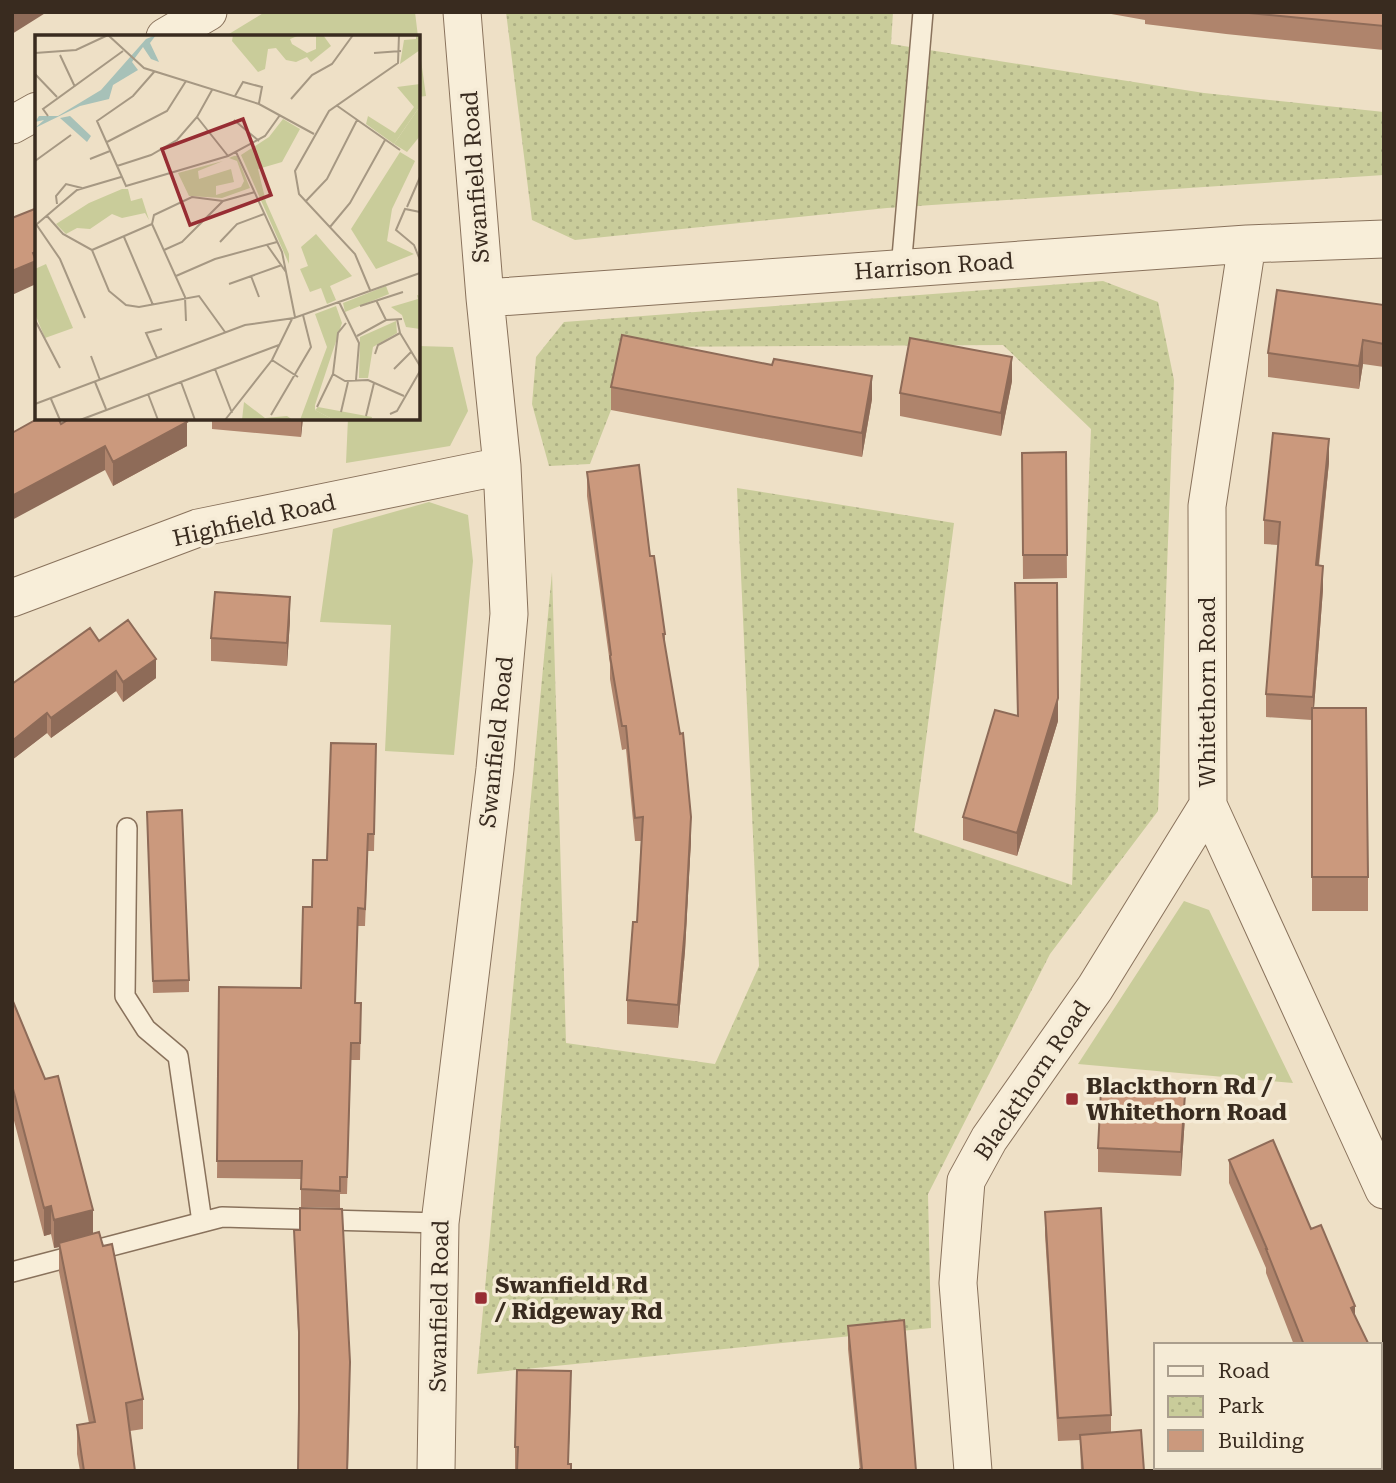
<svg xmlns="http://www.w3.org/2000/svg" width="1396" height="1483" font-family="'Roboto Serif',serif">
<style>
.grass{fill:#c9cc9a}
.park{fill:url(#park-dots)}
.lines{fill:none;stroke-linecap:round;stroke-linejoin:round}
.lane-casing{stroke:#89725c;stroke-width:22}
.street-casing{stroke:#89725c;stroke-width:39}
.lane{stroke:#f8eed9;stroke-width:19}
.street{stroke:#f8eed9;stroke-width:37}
.wall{fill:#af846c}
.shaded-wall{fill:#8e6b58}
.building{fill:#cb997d;stroke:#8e6b58;stroke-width:2}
.poi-dot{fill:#972d33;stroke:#f5ebd6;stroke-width:2.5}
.labels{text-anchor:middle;stroke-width:7;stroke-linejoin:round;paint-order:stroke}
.street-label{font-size:23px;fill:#392b1f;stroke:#f5ebd6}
.poi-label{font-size:23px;font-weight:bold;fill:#392b1f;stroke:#f5ebd6;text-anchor:start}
.inset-road{fill:none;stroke:#a69883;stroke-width:2}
.view{fill:#972d33;fill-opacity:0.15;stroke:#972d33;stroke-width:3.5}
.inset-edge{fill:none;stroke:#392b1f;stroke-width:3.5}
</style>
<defs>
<pattern id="park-dots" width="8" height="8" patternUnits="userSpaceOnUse" patternTransform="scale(1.75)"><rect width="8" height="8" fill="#c9cc9a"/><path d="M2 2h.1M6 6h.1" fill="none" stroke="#adaf84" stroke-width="1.8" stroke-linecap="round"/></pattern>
</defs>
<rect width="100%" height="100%" fill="#eee0c6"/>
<path class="grass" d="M265 12H415L418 37H224Z
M418 39 426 96 418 97Z
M418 346 453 347 468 411 450 446 346 463 348 418H418Z
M429 502 468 515 473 561 454 755 385 751 391 625 320 622 333 529Z
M1184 901 1209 910 1293 1083 1078 1064Z"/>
<path class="park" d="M506 12H893L891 44 1204 93 1384 112V175L887 208 575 240 532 220Z
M1103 281 1158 302 1174 380 1158 811 1050 954 928 1194 931 1328 477 1374 552 572 566 1043 715 1064 759 966 737 488 954 523 914 832 1072 885 1091 429 1003 345 628 347 622 358 611 410 590 464 549 466 532 404 536 357 564 322Z"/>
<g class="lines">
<defs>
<path id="lane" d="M901 269 923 12
M127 828 125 996 146 1029 178 1056 202 1222
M12 1272 222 1217 440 1223"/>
<path id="street" d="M165 37 208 12
M12 125 37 111
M1247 244 1207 506 1208 805 1384 1190
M485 298 1247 244 1384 239
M12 598 198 528 502 466
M436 1471 440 1223 495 769 509 614 502 466 485 298 462 12
M973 1471 958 1283 966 1181 989 1139 1095 988 1208 805"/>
</defs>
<use href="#lane" class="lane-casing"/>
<use href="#street" class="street-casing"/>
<use href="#lane" class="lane"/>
<use href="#street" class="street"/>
</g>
<path class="wall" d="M1100 12H1384V50L1226 34 1145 24V20Z
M1384 305V367L1363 364 1359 389 1268 377V353Z
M772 365 872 399 862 457 611 410V387Z
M1012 381 1001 436 900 416V393Z
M212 418H303L301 437 212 429Z
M61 424 187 446 113 486 105 470Z
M1066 452 1067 578 1023 579 1022 453Z
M1329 462 1319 566 1323 589 1314 708 1368 877V911H1312V720L1266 717V694L1278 545 1264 544V520Z
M587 472 650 556 665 634V647L691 840 685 951 678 1028 627 1024V1000L637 922 641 841H635L626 749 622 750 610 679V664L587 496Z
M290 620 287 666 211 661V638Z
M99 641 156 678 123 702 116 691 51 738 47 733 12 760Z
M1017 716 1058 721 1017 856 963 840V817Z
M376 762 374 851H368L365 926H358L355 1003 361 1020 360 1060H351L347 1194H340V1208L301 1207V1179L217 1178 219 987 301 988 312 907 327 860Z
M147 824 189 980V992L153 993Z
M12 999 93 1234 143 1399V1429L130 1431 135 1471H80L77 1454V1425L89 1423 59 1272V1247L54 1248 51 1234 44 1236 12 1113Z
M1185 1117 1181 1176 1098 1172V1148Z
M1229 1160 1311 1229 1369 1345H1294L1266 1273V1268L1229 1183Z
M1045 1212 1111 1415V1432L1144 1471H1081L1080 1440 1058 1441 1045 1235Z
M294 1230 350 1386 348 1471H298L299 1355Z
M848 1326 916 1471H860L848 1349Z
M571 1395 517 1470H515V1447Z
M1348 1467H1380L1384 1471H1350Z"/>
<path class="shaded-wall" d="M12 12H47L12 34Z
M37 251 36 284 12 295V271L33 253Z
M1363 340V364L1359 389V366Z
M1012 357V381L1001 436V413Z
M872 376V399L862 457V433Z
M301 418H303L301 437Z
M187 422V446L113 486V462Z
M1329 439V462L1316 589V565Z
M105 446V470L12 520V496Z
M1323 566V589L1313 721V697Z
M290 597V620L287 666V643Z
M156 659V678L123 702V682Z
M116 671V691L51 738V718Z
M1058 698V721L1017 856V833Z
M47 713V733L12 760V741Z
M691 817V840L685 951 678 1028V1005Z
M1185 1094V1117L1181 1176V1152Z
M51 1206V1234L44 1236V1208Z
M93 1210V1238L59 1243V1247L54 1248V1220Z
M1355 1306V1329L1351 1308Z
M571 1371V1395L568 1471Z"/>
<path class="building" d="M1239 12H1384V26Z
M37 208V251L33 253 36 261 12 271V218Z
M1277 290 1384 305V344L1363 340 1359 366 1268 353Z
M622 335 772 365 774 359 872 376 862 433 611 387Z
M910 338 1012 357 1001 413 900 393Z
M39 418H58L61 424 71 418H184L187 422 113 462 105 446 12 496V433Z
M1273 433 1329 439 1316 565 1323 566 1313 697 1266 694 1280 522 1264 520Z
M1066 452 1067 555H1023L1022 453Z
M639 465 650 556H654L665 634H663L680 734 683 733 691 817 685 928 678 1005 627 1000 633 922H637L643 817 635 818 626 726H622L610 656 611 655 587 472Z
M1015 583H1057L1058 698 1017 833 963 817 995 710 1018 716Z
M215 592 290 597 287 643 211 638Z
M128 620 156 659 123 682 116 671 51 718 47 713 12 741V684L90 628 99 641Z
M1312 708H1366L1368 877H1312Z
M331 743 376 744 374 834H368L365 909 358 908 355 1003H361L360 1043H351L347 1177H340V1191L301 1189 302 1161H217L219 987 301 988 303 907H312L313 860H327Z
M182 810 189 980 153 981 147 812Z
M12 999 45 1079 58 1076 93 1210 54 1220 51 1206 44 1208 12 1085Z
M1101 1090 1185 1094 1181 1152 1098 1148Z
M1273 1140 1311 1229 1321 1225 1355 1306 1351 1308 1369 1345H1304L1266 1249H1267L1229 1160Z
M300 1208 342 1209 350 1362 347 1471H298L299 1409V1332L294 1230H300Z
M1101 1208 1111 1415 1058 1418 1045 1212Z
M99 1232 103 1246 112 1244 143 1399 126 1403 135 1471H84L77 1425 95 1422 59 1243Z
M904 1320 916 1471H860V1469H862L848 1326Z
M1380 1369 1384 1377V1471H1360L1359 1467H1380Z
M517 1370 571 1371 568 1464H571V1471H517L518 1447H515Z
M1141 1430 1144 1471H1083L1080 1435Z"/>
<g class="poi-dot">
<rect x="1065" y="1092" width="14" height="14" rx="3.5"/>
<rect x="474" y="1291" width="14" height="14" rx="3.5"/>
</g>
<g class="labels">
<g class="street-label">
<text transform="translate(475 177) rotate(-94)" y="8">Swanfield Road</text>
<text transform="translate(934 266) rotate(-4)" y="8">Harrison Road</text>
<text transform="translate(254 520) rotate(-13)" y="8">Highfield Road</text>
<text transform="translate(1207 692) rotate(-90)" y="8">Whitethorn Road</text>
<text transform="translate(496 742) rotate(-84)" y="8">Swanfield Road</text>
<text transform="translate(1032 1080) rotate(-56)" y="8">Blackthorn Road</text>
<text transform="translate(439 1306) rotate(-89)" y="8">Swanfield Road</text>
</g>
<g class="poi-label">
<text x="1086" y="1094">Blackthorn Rd /<tspan x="1086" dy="26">Whitethorn Road</tspan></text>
<text x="495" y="1293">Swanfield Rd<tspan x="495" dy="26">/ Ridgeway Rd</tspan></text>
</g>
</g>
<g transform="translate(35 35)">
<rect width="385" height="385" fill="#eee0c6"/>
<path d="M11 229 38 293 10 303 0 279V234Z" fill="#c9cc9a"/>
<path d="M198 0H265L255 4 257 9 272 18 281 14V0H288L296 11 276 27 272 22 261 27 251 25 241 13 233 14 230 34 223 37 197 6ZM385 49V71L359 109 331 89 333 81 360 98 379 72 362 52ZM365 117 380 126 357 174 352 206 379 219 341 234 316 194ZM351 251 354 259 310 277 308 268ZM382 260 385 261V294L371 292 367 280 356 272 383 264ZM301 271 307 288 280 370V375L299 385H265L292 312 280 279ZM209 367 230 383 252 381 258 385H207Z" fill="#c9cc9a"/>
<path d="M381 0H385V15L365 29 369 5 381 4ZM385 71V101L372 117 359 109ZM248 84 265 94 247 127 223 134 231 167 254 219V229L206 120 234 102ZM199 121H202L215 153 187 163 154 161 143 138 188 126 163 136 164 144 196 134 199 147 181 151V160L206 152 209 146 202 126 194 123ZM87 154H93L96 166 107 163 114 185 110 178 87 183 77 179 55 194 42 193 31 199 21 189 54 168ZM281 199 317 241 295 251 301 265 292 269 286 253 275 257 265 234 273 231 266 212ZM361 286 362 298 338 312 333 343H324L325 302ZM283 372 337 382 336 385H299L280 375Z" fill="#c9cc9a"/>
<path d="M121 0 115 8 124 27 116 24 108 12 97 27 103 35 78 50 74 64 45 71 0 93 9 85 0 87 4 81H23L66 55 111 4ZM35 81 56 101 52 107 25 83Z" fill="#a7c1b8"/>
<path class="inset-road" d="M73 0 109 33 224 69 279 99M0 18 41 15 73 0M339 18 366 16M25 20 40 52M119 37 98 61 62 86 91 151 193 121 230 101 245 80M0 39 22 62M200 61 208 47 227 52 224 68M256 64 277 40 297 29 318 0M301 70 365 115M13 81 8 74 88 16M162 82 193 121M199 85 224 106M72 107 132 76 151 46M201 117 247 217 260 282M55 124 75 116M0 126 36 100M82 131 116 120 142 105 162 82 177 55M270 167 292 144 322 85M22 169 21 161 31 149 47 153M372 172 385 142M385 177 370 174 361 195 379 210 385 225M12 181 28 199 57 215 74 256 91 270 104 272 164 261 190 297M1 189 25 224 50 283M2 189 42 155 86 142M117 189 150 262 151 286M117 189 119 180 157 162 188 166M295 192 315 168 350 105M89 202 118 270M185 207 202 189 229 179M232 210 251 237M57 215 117 189M129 215 147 207 188 166 220 157M141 241 180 224 242 207M216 241 224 262M194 249 247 230M335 255 320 219 264 159 260 136 294 76 363 28 364 0M341 265 351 285M304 267 324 308 321 345M325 271 368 257M362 284 365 298 385 331M0 285 25 333M311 288 303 298 298 339 310 346 333 345 369 361M322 301 351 285 367 284M340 319 343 310 365 298M56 321 65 345M122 323 111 298 127 294M237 325 263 342M180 334 197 378M359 334 377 316M60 347 71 374M146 347 160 385M113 359 123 385M16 364 25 385M0 369 210 290 259 283 385 238M282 372 298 339M306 377 313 347M355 379 362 376 385 336M236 380 276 312 268 280M331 381 339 348M45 385 244 310M190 385 237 325 257 284"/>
<path class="view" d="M208 84 236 160 155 190 127 114Z"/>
<rect width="385" height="385" class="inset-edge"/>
</g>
<rect width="1396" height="1483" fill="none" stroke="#392b1f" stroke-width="28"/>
<rect x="1154" y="1343" width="228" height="126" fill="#f5ebd6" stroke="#aa9e8d" stroke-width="2"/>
<rect x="1168" y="1366" width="35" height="10" fill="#f8eed9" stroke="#aa9e8d" stroke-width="2"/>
<text x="1218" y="1378" font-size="21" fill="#392b1f">Road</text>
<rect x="1168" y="1396" width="35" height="21" fill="url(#park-dots)" stroke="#aa9e8d" stroke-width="2"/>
<text x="1218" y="1413" font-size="21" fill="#392b1f">Park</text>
<rect x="1168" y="1430" width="35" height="21" fill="#cb997d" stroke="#aa9e8d" stroke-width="2"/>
<text x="1218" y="1448" font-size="21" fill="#392b1f">Building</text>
</svg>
